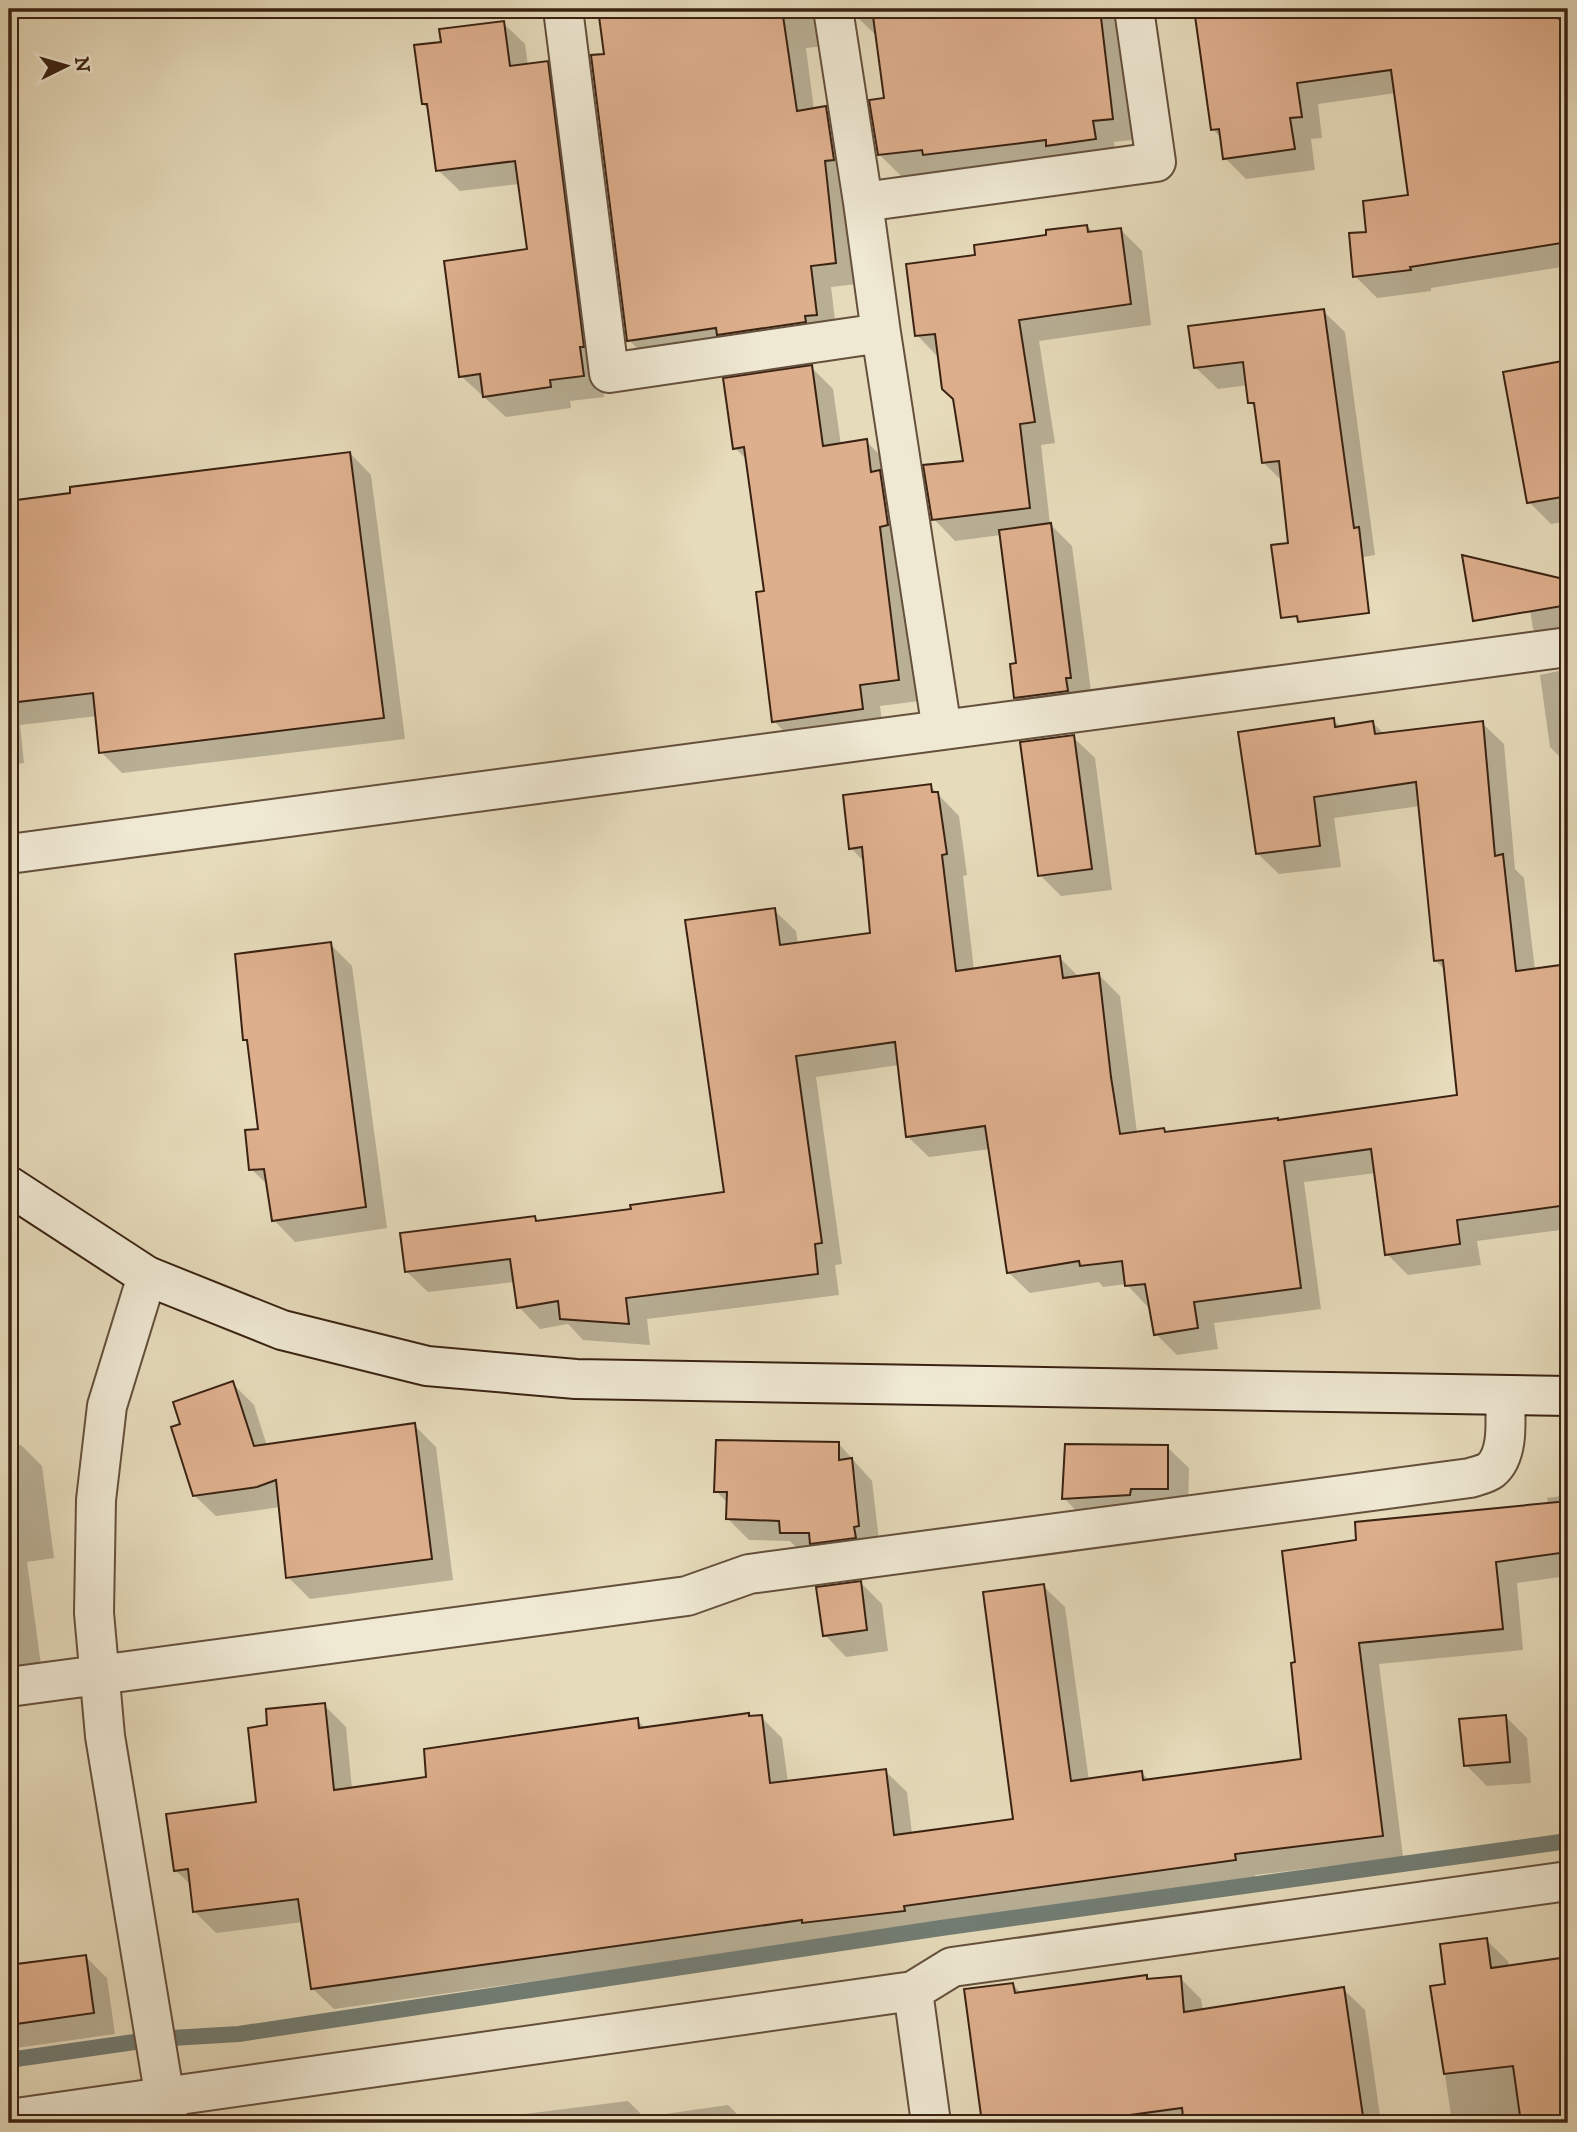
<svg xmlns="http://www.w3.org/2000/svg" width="1577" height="2132" font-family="'IM FELL DW Pica',serif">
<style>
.shadow{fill:#0003}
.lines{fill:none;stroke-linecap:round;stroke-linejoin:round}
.stream{stroke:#727d74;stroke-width:16}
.building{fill:#deaf8d;stroke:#3a2212;stroke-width:2}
.street-casing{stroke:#65503c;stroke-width:42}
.secondary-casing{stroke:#3a2212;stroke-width:42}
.street{stroke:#efe8d3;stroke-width:38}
.secondary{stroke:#efe8d3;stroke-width:38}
</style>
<rect width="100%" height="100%" fill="#e6dbbb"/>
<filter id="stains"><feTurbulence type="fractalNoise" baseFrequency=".00286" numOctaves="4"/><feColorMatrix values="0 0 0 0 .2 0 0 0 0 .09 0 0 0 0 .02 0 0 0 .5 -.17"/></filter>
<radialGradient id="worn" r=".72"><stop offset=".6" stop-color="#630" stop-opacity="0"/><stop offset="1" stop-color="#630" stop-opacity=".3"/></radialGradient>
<path class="shadow" d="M600 9H851L834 45 806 48 814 110 825 108 847 130 857 284 831 287 837 336 650 361 629 340 606 50Z
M856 9H1117L1133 140 1114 142 1116 160 946 176 942 172 901 176 880 155 886 100 878 37 858 18Z
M1196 9H1530L1568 24V266L1431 288V291L1377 298 1355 276 1368 233 1410 197 1396 93 1318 104 1322 138 1311 139 1315 170 1246 179 1225 158 1222 139 1213 129Z
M503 23 525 44 528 66 547 63 568 85 604 397 570 401 571 408 506 417 461 376 529 251 519 184 460 191 438 170 429 110 423 104 443 44Z
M1087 226 1094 233 1121 230 1142 251 1151 325 1039 341 1055 443 1041 445 1050 524 1072 546 1092 699 1037 719 1016 698 1018 664 1001 535 955 541 934 519 965 462 954 399 938 357 917 335 977 256Z
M1323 311 1345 332 1375 555 1312 566 1283 482 1263 462 1256 409 1250 402 1248 385 1218 389 1196 368Z
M1568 362V521L1551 524 1529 502 1505 373Z
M811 367 833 389 841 445 866 441 888 463 919 701 880 706 883 730 795 743 774 721 766 593 748 461 735 448Z
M350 453 371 475 405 739 122 773 101 752 97 716 20 725 24 763 9 765V503Z
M1568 579V649L1555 651 1533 629 1526 584Z
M1568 669V765L1550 747 1540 675Z
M1333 720 1341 727 1373 723 1385 735 1482 723 1504 744 1515 869 1524 878 1535 970 1568 967V1229L1477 1241 1481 1265 1408 1275 1387 1254 1376 1173 1304 1182 1321 1309 1214 1323 1218 1349 1177 1355 1156 1334 1151 1306 1148 1307 1126 1284 1103 1287 1099 1282 1030 1293 1008 1272 990 1149 929 1157 907 1136 899 1065 816 1077 842 1264 835 1265 839 1295 647 1319 650 1345 583 1340 568 1324 540 1329 519 1307 515 1282 428 1292 406 1271 534 1217 539 1222 633 1211 726 1193 774 910 796 931 798 944 872 934 865 863 851 848 930 786 959 816 967 875 963 876 974 970 1060 958 1079 977 1099 975 1120 996 1137 1133 1164 1130 1168 1134 1279 1122 1459 1096 1446 971 1435 960 1420 806 1334 818 1341 867 1279 874 1257 853Z
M1073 737 1095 758 1112 890 1061 896 1040 875Z
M330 944 352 966 387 1228 295 1242 274 1220 269 1186 251 1169 260 1130 249 1044 245 1040Z
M232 1383 254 1405 267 1446 414 1425 436 1447 453 1580 310 1599 288 1577 280 1507 216 1516 194 1495Z
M839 1444 872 1481 880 1548 803 1554 790 1541 749 1540 728 1519V1503L716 1491Z
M21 1445 42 1466 54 1558 27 1562 41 1665 9 1670V1447Z
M1167 1447 1189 1468 1188 1510 1085 1520 1064 1498Z
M1568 1495V1576L1517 1583 1523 1650 1379 1664 1403 1857 1255 1875 1256 1881 925 1927V1932L825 1944 823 1941 334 2009 312 1988 303 1922 216 1933 194 1911 192 1886 175 1870 258 1803 269 1726 324 1705 346 1727 352 1789 428 1779 637 1720 646 1729 748 1715 751 1718 761 1717 782 1738 788 1782 885 1771 907 1792 912 1834 1015 1820 1043 1586 1065 1607 1089 1781 1142 1773 1150 1781 1303 1761 1297 1664 1358 1542 1548 1505 1547 1498Z
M861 1583 882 1604 888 1651 846 1657 825 1635Z
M1505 1716 1527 1738 1531 1783 1487 1786 1466 1765Z
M1486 1940 1508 1961 1509 1968 1565 1959 1568 1963V2123H1382L1451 2115 1432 1987 1447 1985Z
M85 1956 107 1978 115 2034 9 2049V1972Z
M1146 1977 1149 1981 1180 1978 1201 1999 1203 2011 1343 1989 1365 2010 1381 2123H983L966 1991 1013 1985 1022 1994Z
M628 2101 644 2117 728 2105 746 2123H516L526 2122 525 2114Z"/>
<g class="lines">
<path class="stream" d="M9 2060 155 2039 239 2034 941 1928 1568 1841"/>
</g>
<path class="building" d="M598 9H782L797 111 826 106 834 160 825 161 836 263 811 266 817 315 805 316 806 322 717 335 716 328 627 341 591 55 604 54Z
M872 9H1100L1113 119 1093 121 1096 139 1046 146V140L923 155 922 150 878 155 869 100 884 98Z
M1194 9H1533L1568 22V242L1410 267 1411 270 1353 277 1349 233 1366 232 1363 201 1408 195 1391 70 1297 83 1302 117 1290 118 1295 149 1223 159 1219 129 1211 130Z
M504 21 510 66 548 61 584 347H580L584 376 550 380 551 387 483 397 480 374 459 377 444 261 527 249 515 161 436 171 427 104H422L414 45 441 42 439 29Z
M1087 225 1088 232 1121 228 1131 304 1019 320 1035 422 1020 424 1030 508 932 520 923 465 963 461 953 399 942 389 935 334 915 336 906 264 975 255 974 245 1046 235V230Z
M1324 309 1354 528 1359 527 1369 613 1298 622 1297 616 1281 618 1271 545 1288 543 1279 461 1262 463 1254 403H1248L1243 362 1194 368 1188 326Z
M1568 360V496L1527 503 1503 372Z
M812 365 823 446 867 439 871 472 880 470 888 525 880 527 899 680 860 685 863 709 772 722 756 592 764 591 744 447 733 449 723 378Z
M350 452 384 718 99 753 93 693 9 703V501L70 493V487Z
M1051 523 1071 678H1066L1068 691 1014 698 1010 664 1016 663 999 530Z
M1462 555 1568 580V605L1473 621Z
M1334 718 1335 727 1373 721 1375 734 1483 721 1495 856 1503 854 1516 971 1568 964V1205L1457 1220 1460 1244 1385 1255 1371 1149 1284 1161 1301 1288 1194 1302 1198 1328 1154 1335 1145 1284 1125 1286 1122 1261 1080 1266 1079 1261 1007 1273 985 1126 906 1137 895 1042 796 1056 822 1243 815 1244 818 1274 626 1298 629 1324 560 1319 558 1301 517 1308 510 1259 405 1272 400 1233 535 1216 536 1221 631 1209 630 1205 724 1192 685 920 775 908 780 945 870 933 862 847 849 849 843 795 931 784 932 792H938L947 854 942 855 956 971 1060 956 1063 978 1099 973 1111 1077 1120 1134 1164 1128 1165 1132 1278 1118V1120L1457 1095 1443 960 1434 961 1416 782 1314 797 1320 846 1256 854 1238 732Z
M1074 735 1092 869 1038 876 1020 742Z
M331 942 366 1207 272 1221 264 1169 249 1170 245 1130 258 1129 247 1040H243L235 954Z
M233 1381 254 1446 415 1423 432 1559 286 1578 276 1480 257 1487 193 1496 171 1427 180 1424 173 1402Z
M716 1440 839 1442V1460L852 1458 859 1526 854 1527 856 1538 810 1544 809 1533H780L779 1521 726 1519 727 1492H714Z
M1065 1444 1168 1445V1489H1131L1130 1495 1062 1499Z
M1568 1501V1552L1496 1562 1503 1629 1359 1643 1383 1836 1235 1854 1236 1860 904 1906 905 1911 802 1923V1920L311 1989 298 1899 193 1912 188 1869 174 1871 166 1814 256 1802 248 1728 267 1725 266 1709 325 1703 334 1790 426 1777 424 1749 638 1718 639 1728 749 1713V1716L762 1715 770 1783 886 1769 894 1835 1013 1819 983 1592 1044 1584 1071 1781 1142 1771 1143 1780 1301 1759 1291 1663 1295 1662 1282 1551 1356 1540 1355 1522Z
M861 1581 867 1630 823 1636 816 1587Z
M1506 1715 1510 1762 1464 1766 1459 1719Z
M1487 1938 1491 1968 1568 1957V2123H1521L1513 2066 1444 2074 1430 1986 1445 1984 1440 1944Z
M86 1955 94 2013 9 2025V1965Z
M1147 1975V1979L1181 1976 1184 2012 1344 1987 1364 2123H1206L1205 2115 1183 2117 1182 2108 1071 2123H982L964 1989 1013 1983 1015 1993Z"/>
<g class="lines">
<defs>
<path id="street" d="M563 9 609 373 881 333 942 730
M833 9 863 202 1156 162 1134 9
M863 202 881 333
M9 854 1568 647
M147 1276 107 1406 96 1500 94 1613 105 1736 169 2123
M9 1687 687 1596 749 1574 1470 1478C1476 1476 1486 1474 1491 1470 1510 1454 1505 1417 1505 1395
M913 1991 931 2123
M9 2119 913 1991 952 1967 1568 1881"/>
<path id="secondary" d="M9 1186 147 1276 282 1330 427 1366 576 1379 1568 1396"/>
</defs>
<use href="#street" class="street-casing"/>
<use href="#secondary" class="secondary-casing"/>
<use href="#street" class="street"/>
<use href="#secondary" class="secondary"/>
</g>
<rect width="1577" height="2132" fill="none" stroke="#e6dbbb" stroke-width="35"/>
<rect x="10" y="10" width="1556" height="2111" fill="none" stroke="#3a2212" stroke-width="3.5"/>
<rect x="18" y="18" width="1542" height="2097" fill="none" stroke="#3a2212" stroke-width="2"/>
<g transform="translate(66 66) rotate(85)" stroke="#efe8d3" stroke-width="5" paint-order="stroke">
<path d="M0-5L12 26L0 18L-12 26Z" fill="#3a2212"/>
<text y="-10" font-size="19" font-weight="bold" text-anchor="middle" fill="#3a2212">N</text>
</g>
<rect width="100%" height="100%" filter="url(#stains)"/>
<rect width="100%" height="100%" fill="url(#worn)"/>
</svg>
